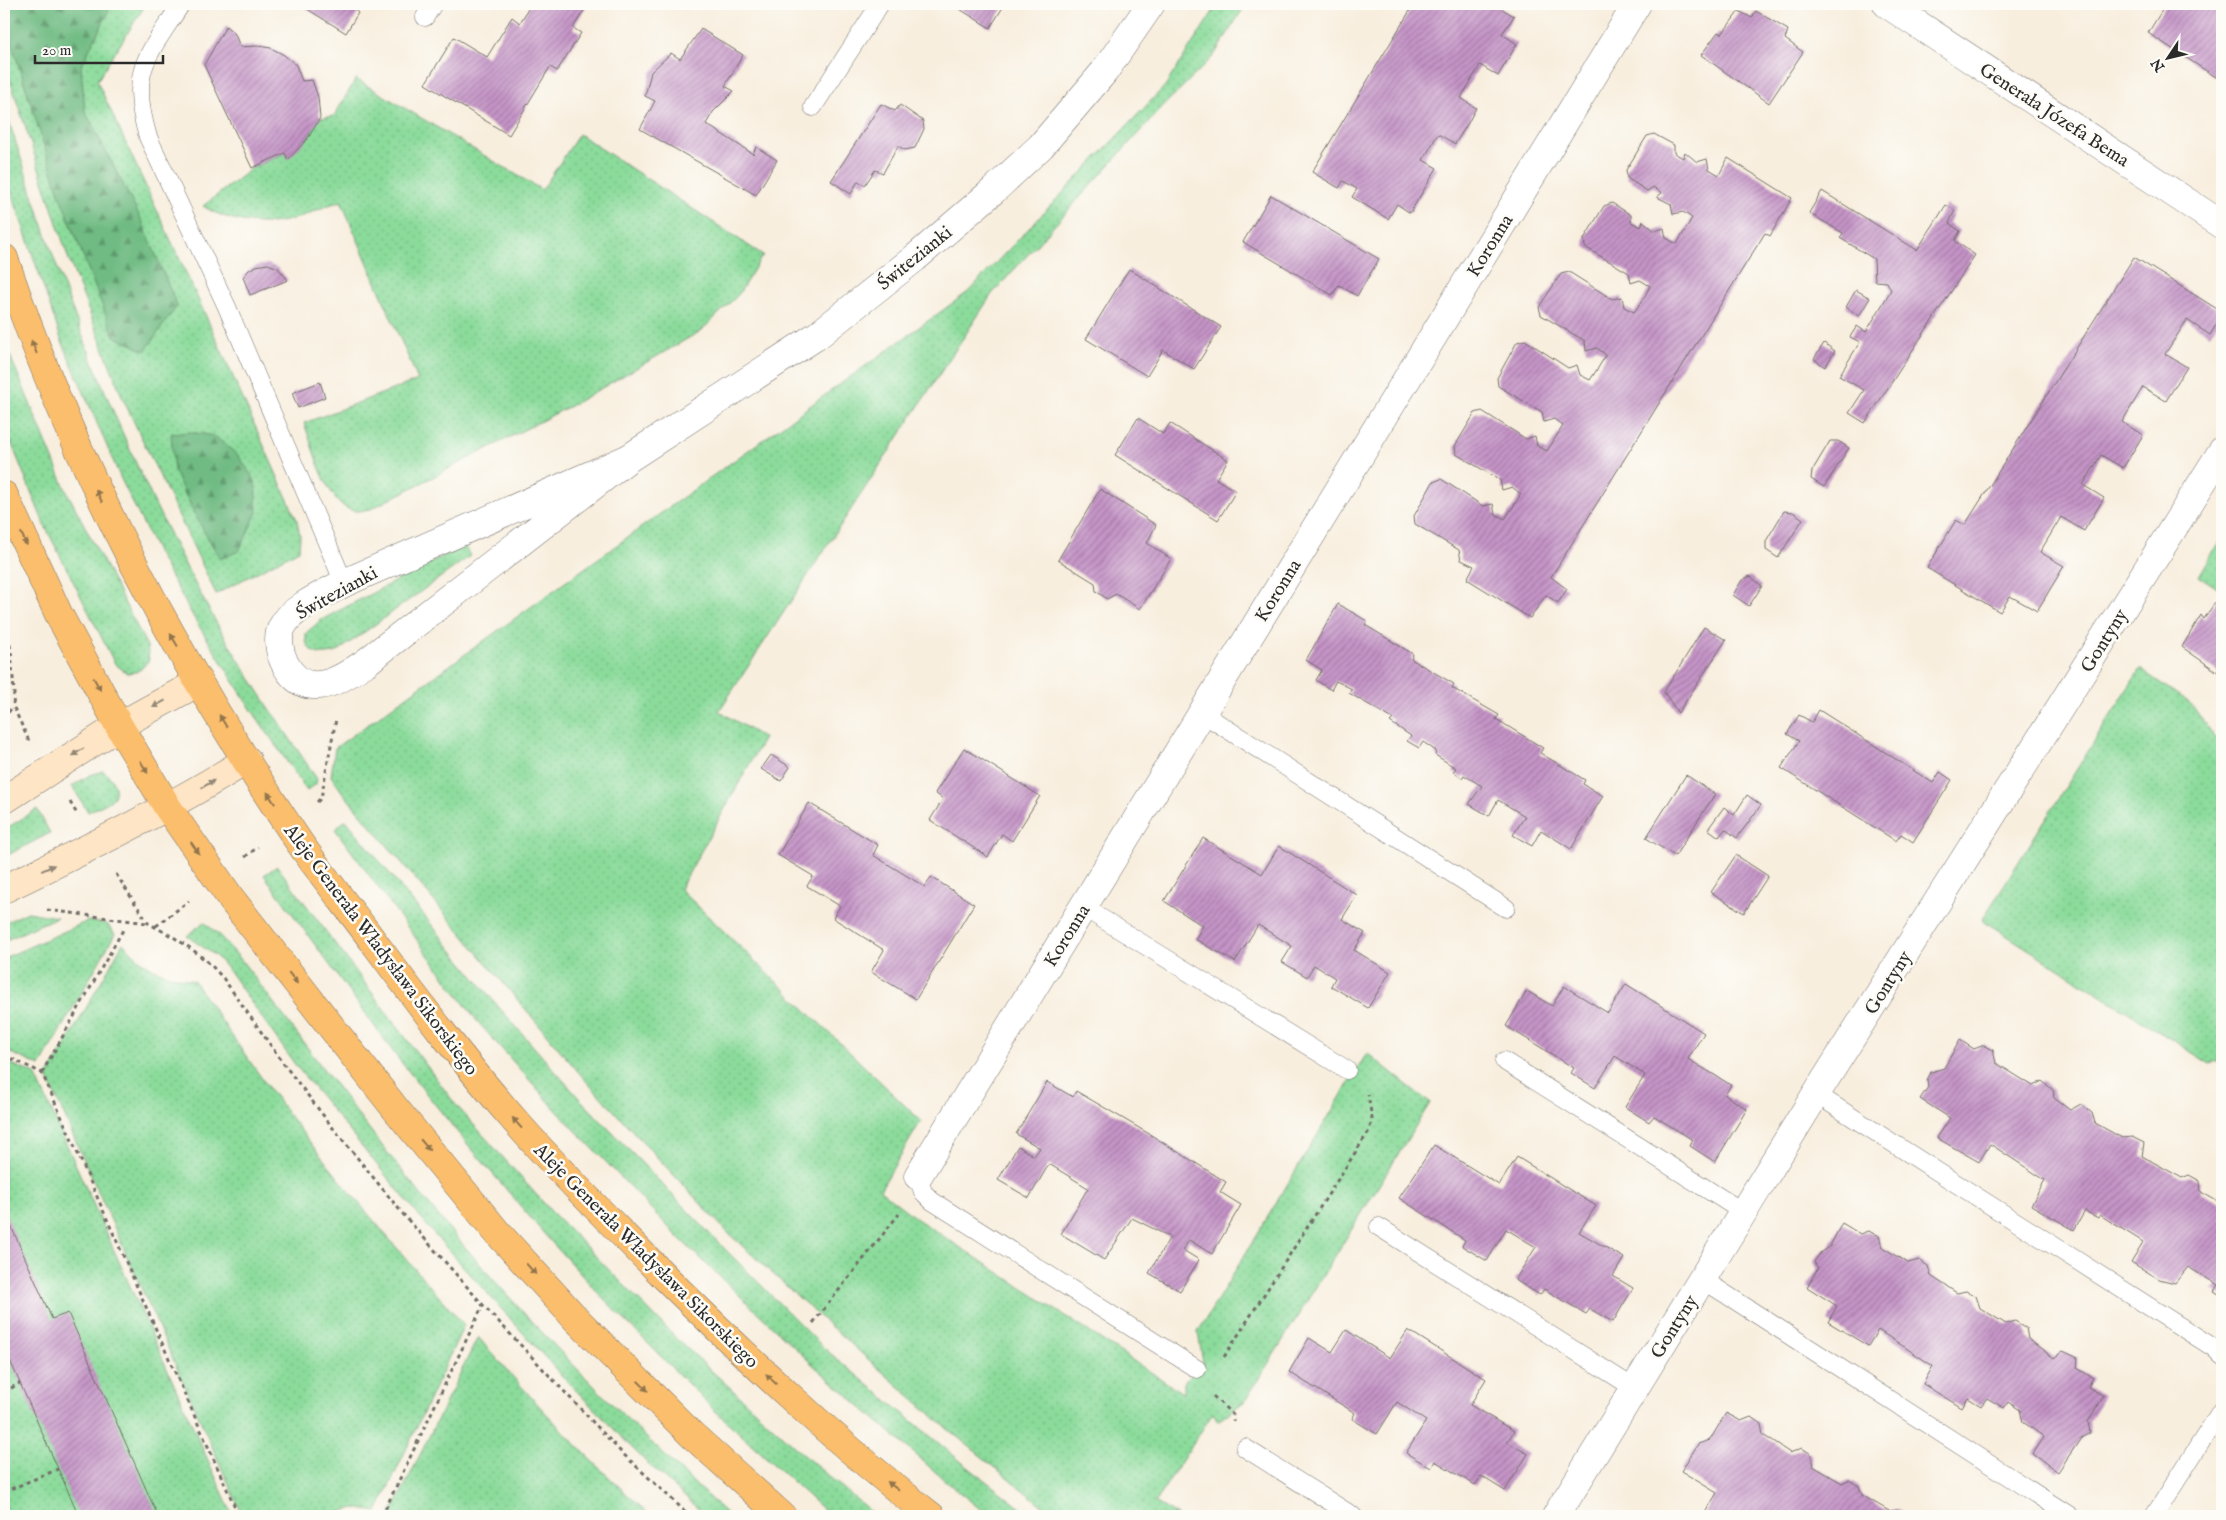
<svg xmlns="http://www.w3.org/2000/svg" width="2226" height="1520" font-family="'IM FELL English',serif">
<style>
.grass{fill:url(#grass-dots);stroke:#5b8363}
.forest{fill:url(#forest-firs);stroke:#4e7357}
.building{fill:url(#building-hatch)}
.lines{fill:none;stroke-linecap:round;stroke-linejoin:round}
.lane-casing{stroke:#736f6a;stroke-width:19}
.street-casing{stroke:#736f6a;stroke-width:29}
.secondary-casing{stroke:#736f6a;stroke-width:29}
.primary-casing{stroke:#736f6a;stroke-width:29}
.path{stroke:#736f6a;stroke-width:3;stroke-dasharray:4 4;stroke-linecap:butt}
.lane{stroke:#fff;stroke-width:18}
.street{stroke:#fff;stroke-width:28}
.secondary{stroke:#fde5c5;stroke-width:28}
.primary{stroke:#fabe6d;stroke-width:28}
.oneway{fill:#92744c}
.oneway2{fill:#948878}
.labels{text-anchor:middle;stroke-width:5;stroke-linejoin:round;paint-order:stroke}
.street-label{font-size:19px;fill:#2b2b2b;stroke:#fdfcf7}
</style>
<defs>
<pattern id="grass-dots" width="8" height="8" patternUnits="userSpaceOnUse" patternTransform="scale(1.25)"><rect width="8" height="8" fill="#8bdb9b"/><path d="M2 2h.1M6 6h.1" fill="none" stroke="#78bc86" stroke-width="1.8" stroke-linecap="round"/></pattern>
<pattern id="forest-firs" width="22" height="20" patternUnits="userSpaceOnUse" patternTransform="scale(1.25)"><rect width="22" height="20" fill="#70bb83"/><path d="M5 1l3.5 6h-7zM16 11l3.5 6h-7z" fill="#5c986b"/></pattern>
<pattern id="building-hatch" width="6" height="6" patternUnits="userSpaceOnUse" patternTransform="scale(1.25)"><rect width="6" height="6" fill="#c594c7"/><path d="M-1 1l2-2M0 6l6-6M5 7l2-2" fill="none" stroke="#a079a2"/></pattern>
</defs>
<rect width="100%" height="100%" fill="#fdfcf7"/>
<filter id="ink" filterUnits="userSpaceOnUse"><feTurbulence type="fractalNoise" baseFrequency=".02" numOctaves="2"/><feDisplacementMap in="SourceGraphic" scale="10" xChannelSelector="R" yChannelSelector="G"/><feConvolveMatrix kernelMatrix="1 2 1 2 8 2 1 2 1" color-interpolation-filters="sRGB"/></filter>
<filter id="wash" filterUnits="userSpaceOnUse"><feTurbulence type="fractalNoise" baseFrequency=".0096" numOctaves="4" result="noise"/><feDisplacementMap in="SourceGraphic" scale="20" xChannelSelector="R" yChannelSelector="G"/><feGaussianBlur stdDeviation="1.12" result="paint"/><feColorMatrix in="noise" values="0 0 0 0 0 0 0 0 0 0 0 0 0 0 0 0 0 1.4 0 .05"/><feComposite in="paint" operator="in"/></filter>
<g filter="url(#wash)">
<rect width="100%" height="100%" fill="#f8eede"/>
<path class="grass" d="M4 4H146L97 81 205 314 297 520 300 536 299 550 216 594 123 399 69 260 4 62Z
M1218 4H1246L1213 57 1164 105 992 294 719 711 764 738 680 889 921 1121 880 1190 917 1219 1184 1394V1382L1203 1363 1198 1332 1367 1053 1430 1103 1245 1401 1218 1421 1213 1413 1155 1502 1178 1516H1055L944 1426 819 1316 727 1232 586 1081 343 793 331 776 335 748 968 292 1165 86Z
M356 79 542 190 579 134 763 255 738 295 701 331 572 405 371 509C366 509 360 512 355 511 327 508 313 446 304 423L418 380 341 201C326 205 312 213 297 218 267 228 229 223 203 206L252 168 285 153 288 159 308 138 320 118 334 116Z
M4 106C29 182 52 258 81 332 117 425 159 518 207 606 240 666 279 722 317 779L316 784 307 791 251 709 194 618 157 552 121 479 61 339 4 170Z
M4 341 65 488 147 646 149 660 141 669 136 672 127 673 115 664 44 524 4 425Z
M2222 537V591L2199 576Z
M464 545 470 556 337 652C320 657 304 654 306 633L321 620Z
M2140 669 2191 704 2222 747V1060L2210 1064 1982 920Z
M103 771C111 776 120 788 113 798 108 804 95 808 88 812L72 786 90 775Z
M37 809 50 833 4 857V830Z
M346 820 497 1005 578 1097 711 1235 825 1349 964 1464 1031 1516H989L948 1483 811 1363 682 1241 558 1112 477 1021 335 829Z
M277 866 456 1105 551 1211 679 1341 807 1458 876 1516H830L712 1408 598 1293 546 1236 458 1133 397 1057 264 875Z
M28 912 57 917 4 941V923Z
M88 921 107 924 115 934 40 1066 4 1050V958Z
M204 922 219 935 239 957C319 1062 396 1170 484 1269 561 1356 644 1437 729 1516H706L644 1460 560 1374 433 1233 296 1066 229 971 217 957 187 936Z
M123 943C146 969 161 974 194 981 218 1016 243 1052 268 1087 329 1170 396 1248 464 1325L377 1512 355 1508 325 1516H243L47 1077Z
M4 1061 35 1074 233 1516H4Z
M478 1337C532 1400 589 1461 651 1516H390Z"/>
<path class="forest" d="M4 4H107L109 11 81 66 85 111 141 219 177 306 145 351 114 336 60 196 4 19Z
M191 432 214 436 238 455 255 481 257 512 239 551 220 559 196 517 174 471 171 434Z"/>
<g id="blocks">
<path class="building" d="M299 4H357L354 9 358 13 346 33Z
M531 4H588L573 28 581 33 557 71 550 67 509 135 425 84 454 37 487 57 512 17 520 23Z
M957 4H1005L990 28 955 6Z
M1414 4H1494L1514 16 1502 34 1517 44 1498 76 1480 65 1461 98 1476 108 1468 123 1455 144 1438 134 1423 160 1437 168 1410 213 1397 204 1388 219 1352 197 1357 189 1343 181 1339 188 1312 172Z
M2166 4H2222V81L2148 33Z
M1739 11 1752 18 1756 11 1788 30 1785 39 1803 52 1769 103 1701 55 1718 32 1722 34Z
M226 26 235 34 240 47 258 46 271 48 284 55 296 65 302 81 312 80 318 97 320 118 308 138 288 160 285 153 252 168 204 65Z
M701 29 743 55 725 86 734 91 713 112 706 124 753 154 756 147 777 160 756 195 640 129 655 101 645 96 651 72 671 53 680 59Z
M881 104 895 111 900 105 923 121 924 129 915 148 905 150 898 146 883 173 875 170 865 185 858 181 851 194 831 181Z
M1654 134 1674 145V153L1683 158 1685 152 1697 162 1707 159 1709 169 1719 175 1728 158 1792 198 1770 236 1765 233 1551 577 1567 589 1558 603 1546 595 1530 618 1467 579 1474 566 1461 560 1459 550 1415 524 1414 516 1433 482 1441 479 1483 506 1493 504 1495 514 1505 519 1513 507 1521 494 1512 487 1502 490 1500 480 1456 454 1455 446 1475 413 1482 411 1526 439 1535 436 1537 446 1547 451 1563 426 1554 419 1544 422 1542 412 1498 386 1497 378 1517 342 1525 340 1568 368 1577 365 1580 375 1590 380 1598 368 1606 355 1597 348 1586 351 1585 341 1541 315 1539 307 1561 274 1569 272 1612 299 1622 297 1624 307 1634 312 1643 300 1650 286 1640 280 1631 283 1629 273 1585 247 1584 239 1604 206 1612 203 1631 215V222L1641 227 1643 221 1655 231 1664 228 1666 238 1677 244 1692 218 1683 212 1673 214 1671 204 1657 197 1662 193 1653 187 1647 191 1627 178 1626 170 1647 136Z
M1822 191 1917 250 1946 205 1955 210 1949 223 1960 231 1955 241 1975 255 1865 423 1849 413 1864 390 1839 376 1860 342 1850 337 1857 326 1866 332 1891 290 1887 282 1875 281 1874 259 1840 238 1843 233 1809 213Z
M1271 195 1379 259 1357 296 1339 285 1332 295 1243 242Z
M2134 257 2222 312V315L2210 335 2187 320 2165 354 2187 367 2166 401 2143 387 2122 422 2143 435 2123 468 2101 455 2083 485 2104 498 2084 531 2061 517 2040 552 2064 566 2037 611 2010 596 2000 612 1927 568 1956 520 1965 525Z
M268 264 278 268 288 280 250 295 243 277 249 270 256 266Z
M1129 269 1221 327 1194 369 1163 350 1147 376 1086 339Z
M1856 290 1870 298 1859 316 1846 307Z
M1824 343 1835 351 1825 367 1814 359Z
M320 382 325 397 298 408 292 393Z
M1138 418 1163 434 1170 423 1228 460 1216 479 1236 491 1218 520 1115 455Z
M1830 441H1838L1849 448 1824 487 1811 479 1812 471Z
M1100 489 1156 525 1147 543 1171 559 1140 609 1116 594 1107 599 1096 591 1095 583 1058 560Z
M1784 511 1793 512 1803 519 1778 558 1766 550V541Z
M1750 576 1762 586 1749 606 1733 595 1742 580Z
M2222 592V675L2182 647 2201 615 2204 619Z
M1338 604 1367 621 1365 625 1413 654 1411 659 1454 684 1452 688 1499 715 1496 719 1543 748 1540 753 1585 780 1583 784 1603 796 1571 849 1541 830 1532 846 1513 835 1525 816 1498 800 1489 816 1469 804 1482 786 1464 775 1462 778 1453 772 1456 768 1435 755 1436 751 1423 742 1419 748 1407 741 1411 736 1390 722 1393 719 1349 693 1352 689 1336 681 1331 690 1316 680 1322 670 1306 660Z
M1704 627 1726 640 1678 713 1664 692Z
M1819 710 1933 783 1940 772 1952 780 1913 842 1901 834 1896 841 1781 768 1799 741 1787 734 1799 715 1812 722Z
M964 748 1040 796 1012 841 1002 834 988 857 930 820 943 799 935 793Z
M771 755 790 767 781 781 761 769Z
M1686 775 1715 794 1675 856 1646 838Z
M1747 795 1761 805 1737 838 1725 829 1719 837 1708 829 1724 807 1734 815Z
M809 803 878 845 873 855 925 887 931 877 974 904 916 999 871 972 884 950 833 918 840 906 807 886 813 876 778 855Z
M1203 838 1262 874 1279 846 1357 895 1342 919 1365 933 1354 950 1390 972 1368 1008 1331 986 1335 978 1314 965 1307 977 1282 962 1292 946 1258 925 1235 962 1195 939 1203 926 1164 901Z
M1736 855 1768 876 1744 913 1711 892Z
M1626 984 1704 1033 1688 1059 1731 1085 1725 1095 1747 1109 1715 1162 1690 1146 1693 1140 1654 1116 1649 1122 1625 1107 1645 1075 1615 1056 1595 1088 1571 1073 1574 1068 1506 1026 1527 991 1552 1006 1564 986 1608 1013Z
M1960 1040 1974 1049 1984 1045 1993 1050 1996 1063 2033 1086 2042 1081 2053 1090 2054 1098 2070 1110 2081 1104 2092 1113 2095 1123 2122 1138 2132 1137 2144 1143 2142 1156 2182 1178 2189 1175 2200 1181 2201 1192 2222 1204V1296L2214 1291 2218 1285 2188 1267 2175 1283 2159 1279 2131 1262 2143 1242 2100 1215 2098 1218 2085 1211 2074 1230 2031 1205 2045 1180 1990 1144 1979 1162 1937 1138 1950 1118 1920 1099 1928 1087 1927 1080 1931 1072 1944 1068Z
M1047 1082 1073 1097 1076 1091 1151 1135 1226 1182 1220 1192 1241 1205 1212 1254 1189 1240 1183 1250 1199 1260 1180 1291 1149 1273 1170 1237 1132 1218 1104 1260 1061 1234 1088 1188 1049 1164 1029 1198 998 1180 1018 1146 1034 1156 1040 1148 1016 1134Z
M1434 1145 1499 1185 1517 1157 1596 1206 1579 1232 1624 1258 1613 1276 1633 1288 1613 1322 1590 1309 1586 1314 1544 1289 1540 1295 1515 1280 1536 1247 1506 1229 1487 1261 1462 1246 1465 1240 1399 1198Z
M4 1210 52 1319 68 1313 158 1516H79L4 1347Z
M1842 1223 1860 1234 1868 1231 1879 1236 1882 1246 1896 1256 1908 1263 1919 1260 1928 1266 1931 1276 1943 1284 1957 1293 1966 1291 1976 1296 1980 1308 2006 1324 2015 1321 2026 1328 2028 1339 2054 1358 2063 1351 2078 1358 2077 1368 2093 1378 2088 1387 2104 1396 2088 1422 2090 1433 2081 1438 2058 1472 2033 1454 2044 1437 2023 1422 2020 1410 2008 1402 2004 1408 1987 1398 1981 1406 1968 1398 1962 1408 1923 1384 1933 1366 1906 1348 1878 1330 1868 1346 1828 1322 1837 1306 1807 1287 1818 1268 1814 1262 1821 1252 1830 1246Z
M1346 1330 1390 1358 1408 1330 1486 1379 1470 1405 1514 1431 1507 1442 1528 1454 1505 1491 1481 1476 1475 1485 1435 1461 1431 1468 1406 1453 1426 1421 1397 1402 1377 1434 1352 1419 1355 1413 1289 1372 1309 1338 1332 1352Z
M1726 1413 1741 1421 1751 1417 1761 1424 1763 1435 1790 1453 1802 1448 1811 1454 1813 1466 1842 1483 1849 1480 1859 1486 1862 1495 1889 1511 1899 1510 1908 1516H1703L1717 1493 1681 1471 1698 1444 1710 1440Z"/>
</g>
</g>
<g filter="url(#ink)">
<use href="#blocks" fill-opacity="0" stroke="#736f6a" stroke-width="1"/>
<g class="lines">
<defs>
<path id="lane" d="M181 4C147 57 128 71 148 137L227 307 344 583
M425 17 433 4
M813 107 880 4
M1202 713 1506 908
M1083 907 1347 1070
M1504 1061 1743 1212
M1816 1094 2214 1348 2222 1356
M918 1176 923 1192 932 1201 1197 1369
M1379 1227 1634 1388
M1702 1279 2070 1516
M1245 1448 1353 1516
M2154 1516 2222 1409"/>
<path id="street" d="M1887 4 2222 225
M629 458 344 583C326 593 291 608 282 627 272 647 289 684 312 685 331 687 350 673 365 663L629 458 818 335 915 258 993 191 1041 146 1104 72 1151 4
M918 1176 1637 4
M1556 1516 1816 1094 2222 451"/>
<path id="secondary" d="M4 800 119 726 199 682
M4 889C87 849 169 809 247 760"/>
<path id="primary" d="M4 258C75 468 174 656 297 839 321 874 348 907 373 941 419 1003 465 1064 516 1122 563 1176 615 1226 665 1277 750 1361 837 1443 931 1516
M4 495 59 615 119 726 168 808 232 900 394 1107 496 1231 577 1320 691 1434 782 1516"/>
</defs>
<use href="#lane" class="lane-casing"/>
<use href="#street" class="street-casing"/>
<use href="#secondary" class="secondary-casing"/>
<use href="#primary" class="primary-casing"/>
<path class="path" d="M4 621 11 650 14 693 13 706 29 741
M4 719 12 707
M70 802 77 814
M317 802 321 798 336 719
M245 857 258 847
M116 874 148 923 175 938 193 950 210 964 223 978 286 1067 333 1128 403 1214 483 1305 621 1452 690 1516
M47 910 147 923
M156 926 189 901
M4 1055 42 1073 239 1516
M42 1073 123 930
M813 1323 899 1214
M1224 1357 1369 1131 1372 1119 1368 1094
M4 1392 20 1383
M1213 1396 1233 1415V1421
M11 1489 58 1469
M342 1516 362 1515 370 1516
M382 1516 483 1305"/>
<use href="#lane" class="lane"/>
<use href="#street" class="street"/>
<use href="#secondary" class="secondary"/>
<use href="#primary" class="primary"/>
</g>
<defs><path id="oneway-solid" d="M-6-.8H1V-3.2L6.5 0L1 3.2V.8H-6Z" transform="scale(1.25)"/></defs>
<g class="oneway">
<use href="#oneway-solid" transform="translate(34 347) rotate(-112)"/>
<use href="#oneway-solid" transform="translate(99 496) rotate(-116)"/>
<use href="#oneway-solid" transform="translate(24 539) rotate(65)"/>
<use href="#oneway-solid" transform="translate(174 640) rotate(-121)"/>
<use href="#oneway-solid" transform="translate(97 684) rotate(61)"/>
<use href="#oneway-solid" transform="translate(223 721) rotate(-121)"/>
<use href="#oneway-solid" transform="translate(144 767) rotate(59)"/>
<use href="#oneway-solid" transform="translate(271 798) rotate(-123)"/>
<use href="#oneway-solid" transform="translate(195 848) rotate(55)"/>
<use href="#oneway-solid" transform="translate(293 978) rotate(52)"/>
<use href="#oneway-solid" transform="translate(517 1123) rotate(-131)"/>
<use href="#oneway-solid" transform="translate(425 1145) rotate(50)"/>
<use href="#oneway-solid" transform="translate(531 1269) rotate(48)"/>
<use href="#oneway-solid" transform="translate(771 1379) rotate(-136)"/>
<use href="#oneway-solid" transform="translate(643 1386) rotate(45)"/>
<use href="#oneway-solid" transform="translate(893 1486) rotate(-142)"/>
</g>
<g class="oneway2">
<use href="#oneway-solid" transform="translate(159 704) rotate(151)"/>
<use href="#oneway-solid" transform="translate(78 752) rotate(148)"/>
<use href="#oneway-solid" transform="translate(208 784) rotate(-31)"/>
<use href="#oneway-solid" transform="translate(48 868) rotate(-25)"/>
</g>
</g>
<g class="labels">
<g class="street-label">
<text transform="translate(2055 114) rotate(33)" y="7">Generała Józefa Bema</text>
<text transform="translate(1489 245) rotate(-58)" y="7">Koronna</text>
<text transform="translate(914 257) rotate(-39)" y="7">Świtezianki</text>
<text transform="translate(1277 590) rotate(-58)" y="7">Koronna</text>
<text transform="translate(336 592) rotate(-29)" y="7">Świtezianki</text>
<text transform="translate(2103 640) rotate(-58)" y="7">Gontyny</text>
<text transform="translate(1066 935) rotate(-58)" y="7">Koronna</text>
<text transform="translate(382 949) rotate(53)" y="7">Aleje Generała Władysława Sikorskiego</text>
<text transform="translate(1887 982) rotate(-58)" y="7">Gontyny</text>
<text transform="translate(647 1255) rotate(45)" y="7">Aleje Generała Władysława Sikorskiego</text>
<text transform="translate(1673 1326) rotate(-58)" y="7">Gontyny</text>
</g>
</g>
<rect width="2226" height="1520" fill="none" stroke="#fdfcf7" stroke-width="20"/>
<g transform="translate(2168 58) rotate(235)" stroke="#fdfcf7" stroke-width="4" paint-order="stroke">
<path d="M0-4L9 19L0 12L-9 19Z" fill="#2b2b2b"/>
<text y="-8" font-size="14" font-weight="bold" text-anchor="middle" fill="#2b2b2b">N</text>
</g>
<path d="M35 55v8h128v-8" fill="none" stroke="#2b2b2b" stroke-width="2.5"/>
<text x="42" y="55" font-size="15" fill="#2b2b2b" stroke="#fdfcf7" stroke-width="4" paint-order="stroke">20 m</text>
</svg>
